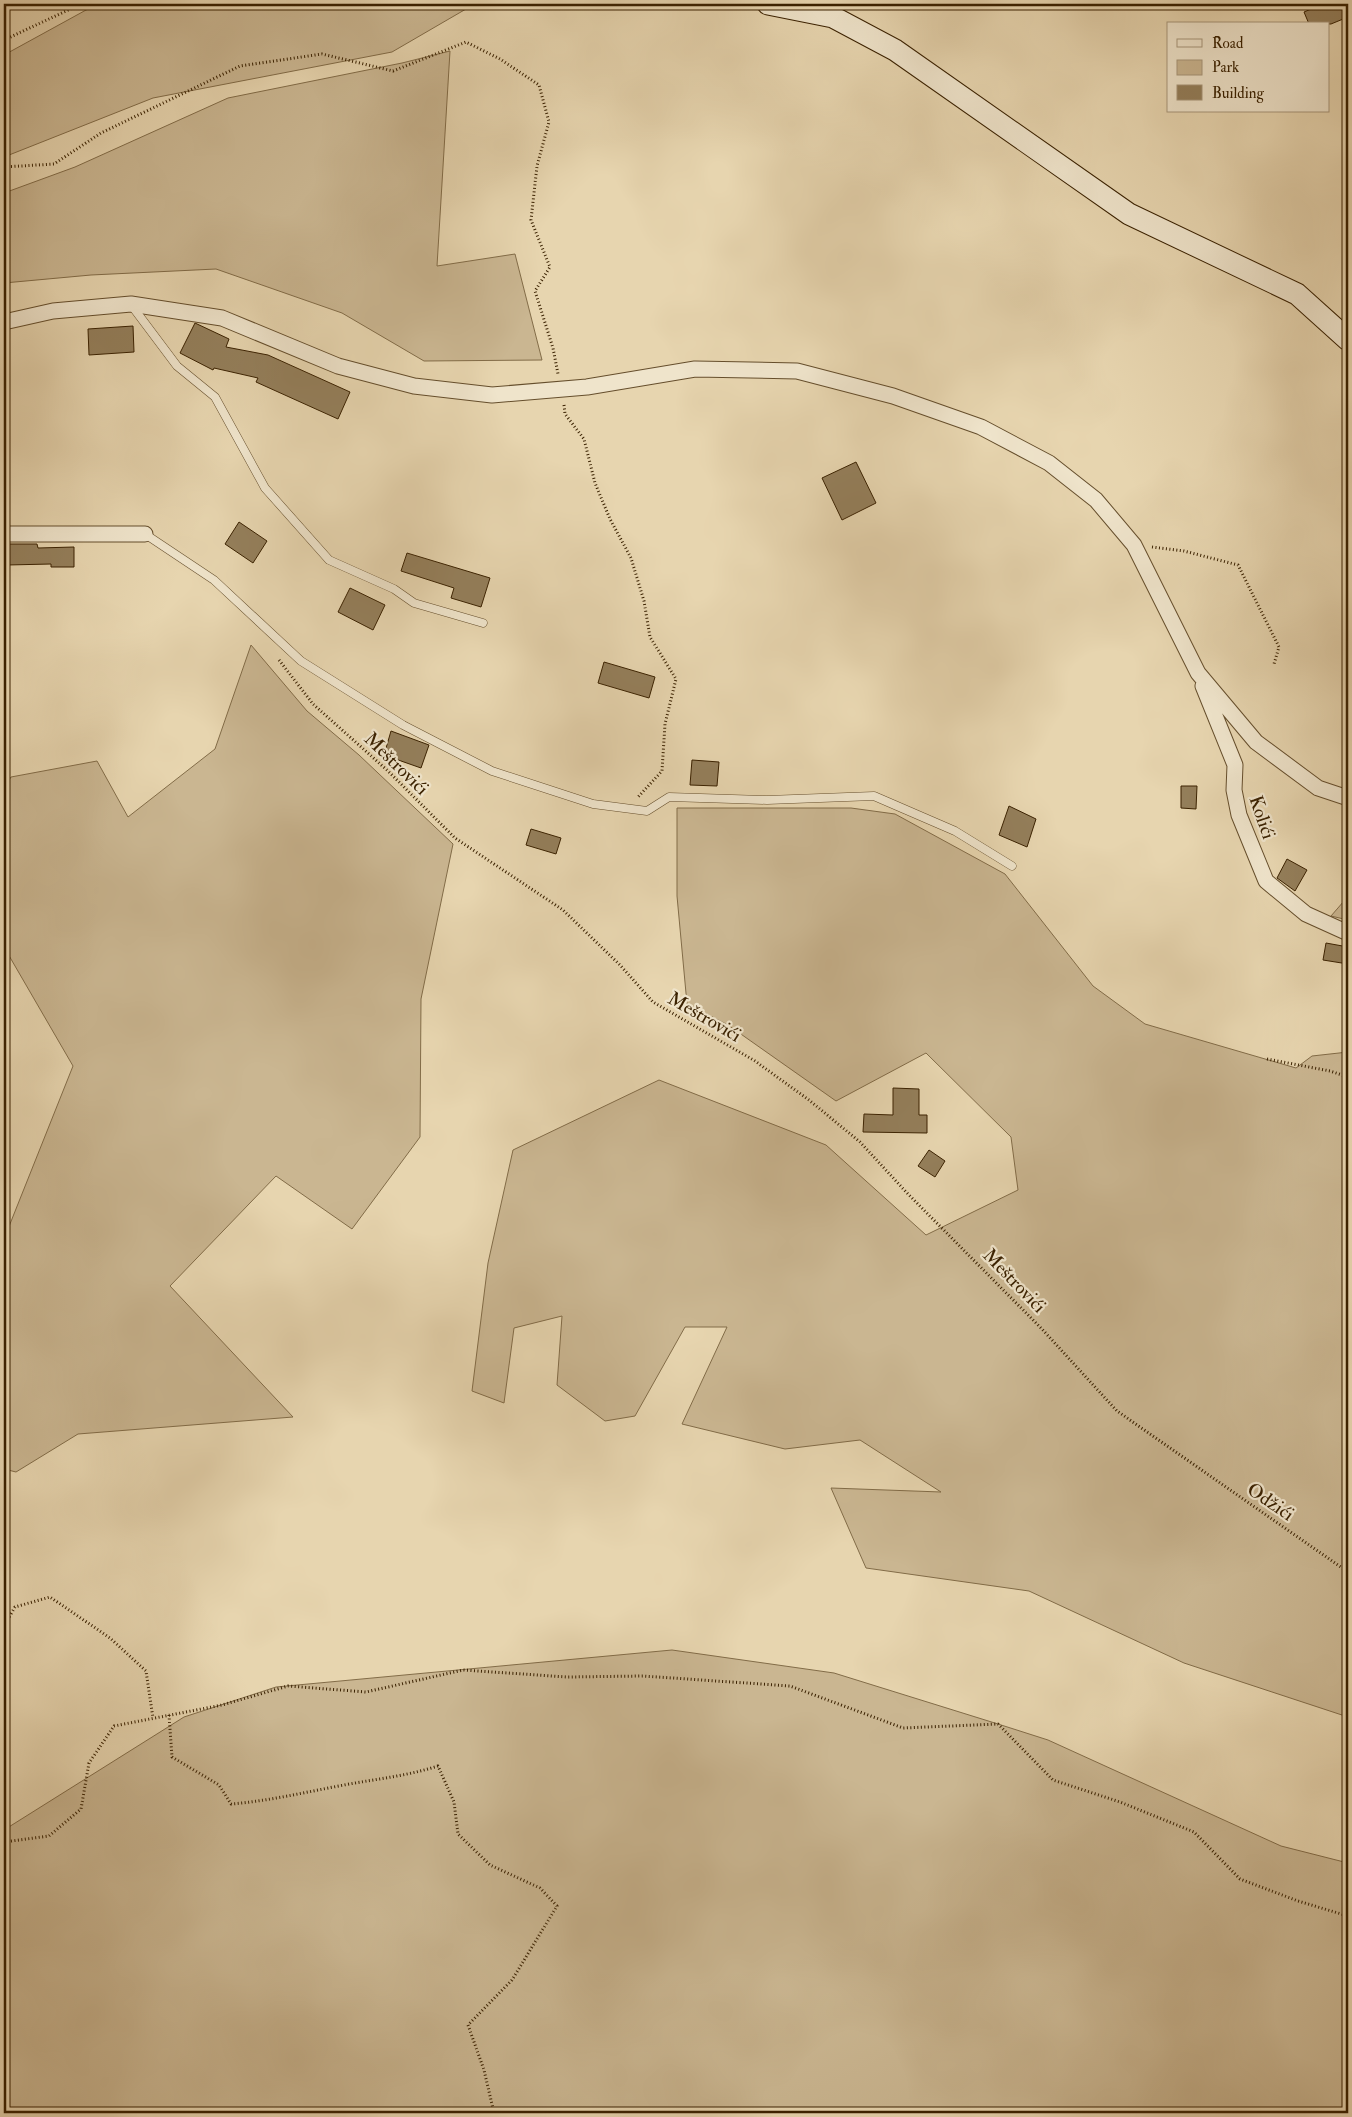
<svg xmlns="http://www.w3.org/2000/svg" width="1352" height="2117" font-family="'IM FELL Double Pica',serif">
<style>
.green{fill:#cab691;stroke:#826c48}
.building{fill:#947f5b;stroke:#3a2100}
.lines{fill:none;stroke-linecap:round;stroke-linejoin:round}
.lane-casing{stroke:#654e2c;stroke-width:9}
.street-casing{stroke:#654e2c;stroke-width:17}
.secondary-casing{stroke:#3a2100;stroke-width:23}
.path{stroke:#3a2100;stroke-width:3;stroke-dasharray:1 2.5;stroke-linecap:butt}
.lane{stroke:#efe4cb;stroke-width:8}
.street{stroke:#efe4cb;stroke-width:15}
.secondary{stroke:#efe4cb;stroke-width:21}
.labels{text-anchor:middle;stroke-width:4.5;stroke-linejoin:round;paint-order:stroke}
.street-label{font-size:19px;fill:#3a2100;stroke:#efe4cb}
</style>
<rect width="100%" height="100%" fill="#e7d5af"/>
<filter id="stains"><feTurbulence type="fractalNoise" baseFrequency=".004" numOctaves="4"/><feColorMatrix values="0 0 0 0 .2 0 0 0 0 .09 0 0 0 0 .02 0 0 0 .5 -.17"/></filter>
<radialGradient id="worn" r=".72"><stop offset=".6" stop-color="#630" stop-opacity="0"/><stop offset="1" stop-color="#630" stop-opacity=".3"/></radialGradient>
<path class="green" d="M97 4H460L466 9 392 52 153 98 4 157V55Z
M450 51 437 266 515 254 542 360 424 361 342 313 216 269 91 275 4 283V193L75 167 228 98 402 63Z
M251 645 307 711 359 755 453 844 421 999 420 1137 352 1229 276 1176 170 1286 293 1417 78 1434 16 1472 4 1469V1239L73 1066 4 947V788L11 777 97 761 128 817 215 749Z
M677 808H851L895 814 1005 874 1093 986 1145 1024 1296 1068 1312 1056 1348 1052V1717L1184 1663 1029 1591 866 1568 831 1488 941 1492 860 1440 785 1449 682 1424 727 1327H685L635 1416 605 1421 557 1385 562 1316 514 1328 504 1403 472 1391 488 1263 513 1150 659 1080 826 1145 926 1235 1018 1190 1011 1137 926 1053 836 1101 728 1025 687 1004 677 896Z
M1344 901H1348V920L1331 916Z
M672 1650 834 1673 998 1724 1048 1740 1281 1846 1348 1863V2113H4V1830L184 1717 276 1687Z"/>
<path class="building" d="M1323 4H1348V17L1331 24H1309L1304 12Z
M195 323 229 339 226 347 268 355 350 392 338 419 256 382 258 378 214 368 213 370 180 353Z
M133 326 134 352 89 355 88 329Z
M856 462 876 503 842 520 822 478Z
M239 522 267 541 253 563 225 544Z
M7 544H37L38 548 74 547V567H51V564L7 565Z
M407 553 490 578 481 607 451 598 454 588 401 571Z
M350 588 385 605 373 630 338 612Z
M604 662 655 677 649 698 598 683Z
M391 731 429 745 421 768 384 755Z
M692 760 719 762 717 786 690 785Z
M1181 786H1197L1196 809 1181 808Z
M1009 806 1036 819 1027 847 999 835Z
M531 829 561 838 556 854 526 845Z
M1287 859 1307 870 1295 891 1277 878Z
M1326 943 1348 947V964L1323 960Z
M893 1088 919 1089V1115H927V1133L863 1132 864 1114 893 1115Z
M929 1150 945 1161 935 1177 918 1166Z"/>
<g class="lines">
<defs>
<path id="lane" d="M132 306 177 366 215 397 265 488 329 560 394 589 414 603 483 623
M145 534 214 580 301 661 403 725 492 771 593 804 647 811 669 797 767 800 874 796 955 831 1012 866"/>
<path id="street" d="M4 322 53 311 131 304 222 318 338 366 414 386 492 395 587 387 695 369 797 371 893 396 981 427 1049 463 1096 500 1134 545 1198 673 1256 742 1318 788 1348 798
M4 534H145
M1203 686 1235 765 1234 790 1239 815 1266 881 1306 914 1348 933"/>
<path id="secondary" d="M768 4 833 17 895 50 1129 214 1297 294 1348 340"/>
</defs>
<use href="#lane" class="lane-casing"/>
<use href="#street" class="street-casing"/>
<use href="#secondary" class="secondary-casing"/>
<path class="path" d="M4 40 81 4
M4 167 54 164 101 133 240 66 322 54 393 71 466 42 500 59 539 85 549 122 537 166 531 220 550 267 535 291 553 348 558 374
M564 405 565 414 584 439 595 483 610 519 631 558 644 601 650 637 676 679 665 724 662 771 638 797
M1152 547 1184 551 1238 565 1279 647 1274 664
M279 660 313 704 388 771 455 838 563 910 620 965 653 1002 755 1061 809 1100 860 1142 908 1194 1041 1328 1117 1411 1348 1572
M1267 1059 1330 1071 1348 1077
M4 1626 15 1607 50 1597 110 1638 146 1671 153 1718
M169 1715 172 1757 219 1785 231 1804C269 1801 306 1792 344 1785 376 1779 407 1776 438 1766L454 1802 458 1834 490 1865 540 1888 557 1906 512 1980 468 2025 484 2070 494 2113
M4 1842 49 1836 81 1809 89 1763 114 1726 222 1705 288 1686 366 1692 463 1670 567 1677 643 1676 790 1686 903 1728 998 1724 1053 1780 1120 1802 1194 1832 1240 1879 1298 1901 1348 1916"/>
<use href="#lane" class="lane"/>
<use href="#street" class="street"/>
<use href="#secondary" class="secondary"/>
</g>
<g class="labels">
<g class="street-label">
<text transform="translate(397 763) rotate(44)" y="7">Meštrovići</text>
<text transform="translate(1263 817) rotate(71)" y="7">Kolići</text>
<text transform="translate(705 1016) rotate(30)" y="7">Meštrovići</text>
<text transform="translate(1015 1280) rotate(46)" y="7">Meštrovići</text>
<text transform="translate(1271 1501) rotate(34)" y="7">Odžići</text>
</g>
</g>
<rect width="1352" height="2117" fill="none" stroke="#e7d5af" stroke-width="20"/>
<rect x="5" y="5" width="1342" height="2107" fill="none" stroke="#3a2100" stroke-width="2.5"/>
<rect x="10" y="10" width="1332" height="2097" fill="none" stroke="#3a2100"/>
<rect x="1167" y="22" width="162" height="90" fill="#efe4cb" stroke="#a7967a"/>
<rect x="1177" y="39" width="25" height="8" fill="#efe4cb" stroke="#a7967a"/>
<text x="1212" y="48" font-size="15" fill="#3a2100">Road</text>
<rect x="1177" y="60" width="25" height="15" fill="#cab691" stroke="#a7967a"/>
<text x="1212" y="72" font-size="15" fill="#3a2100">Park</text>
<rect x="1177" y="85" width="25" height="15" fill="#947f5b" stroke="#a7967a"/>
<text x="1212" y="98" font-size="15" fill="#3a2100">Building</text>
<rect width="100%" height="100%" filter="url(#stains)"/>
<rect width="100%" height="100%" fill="url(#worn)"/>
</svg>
